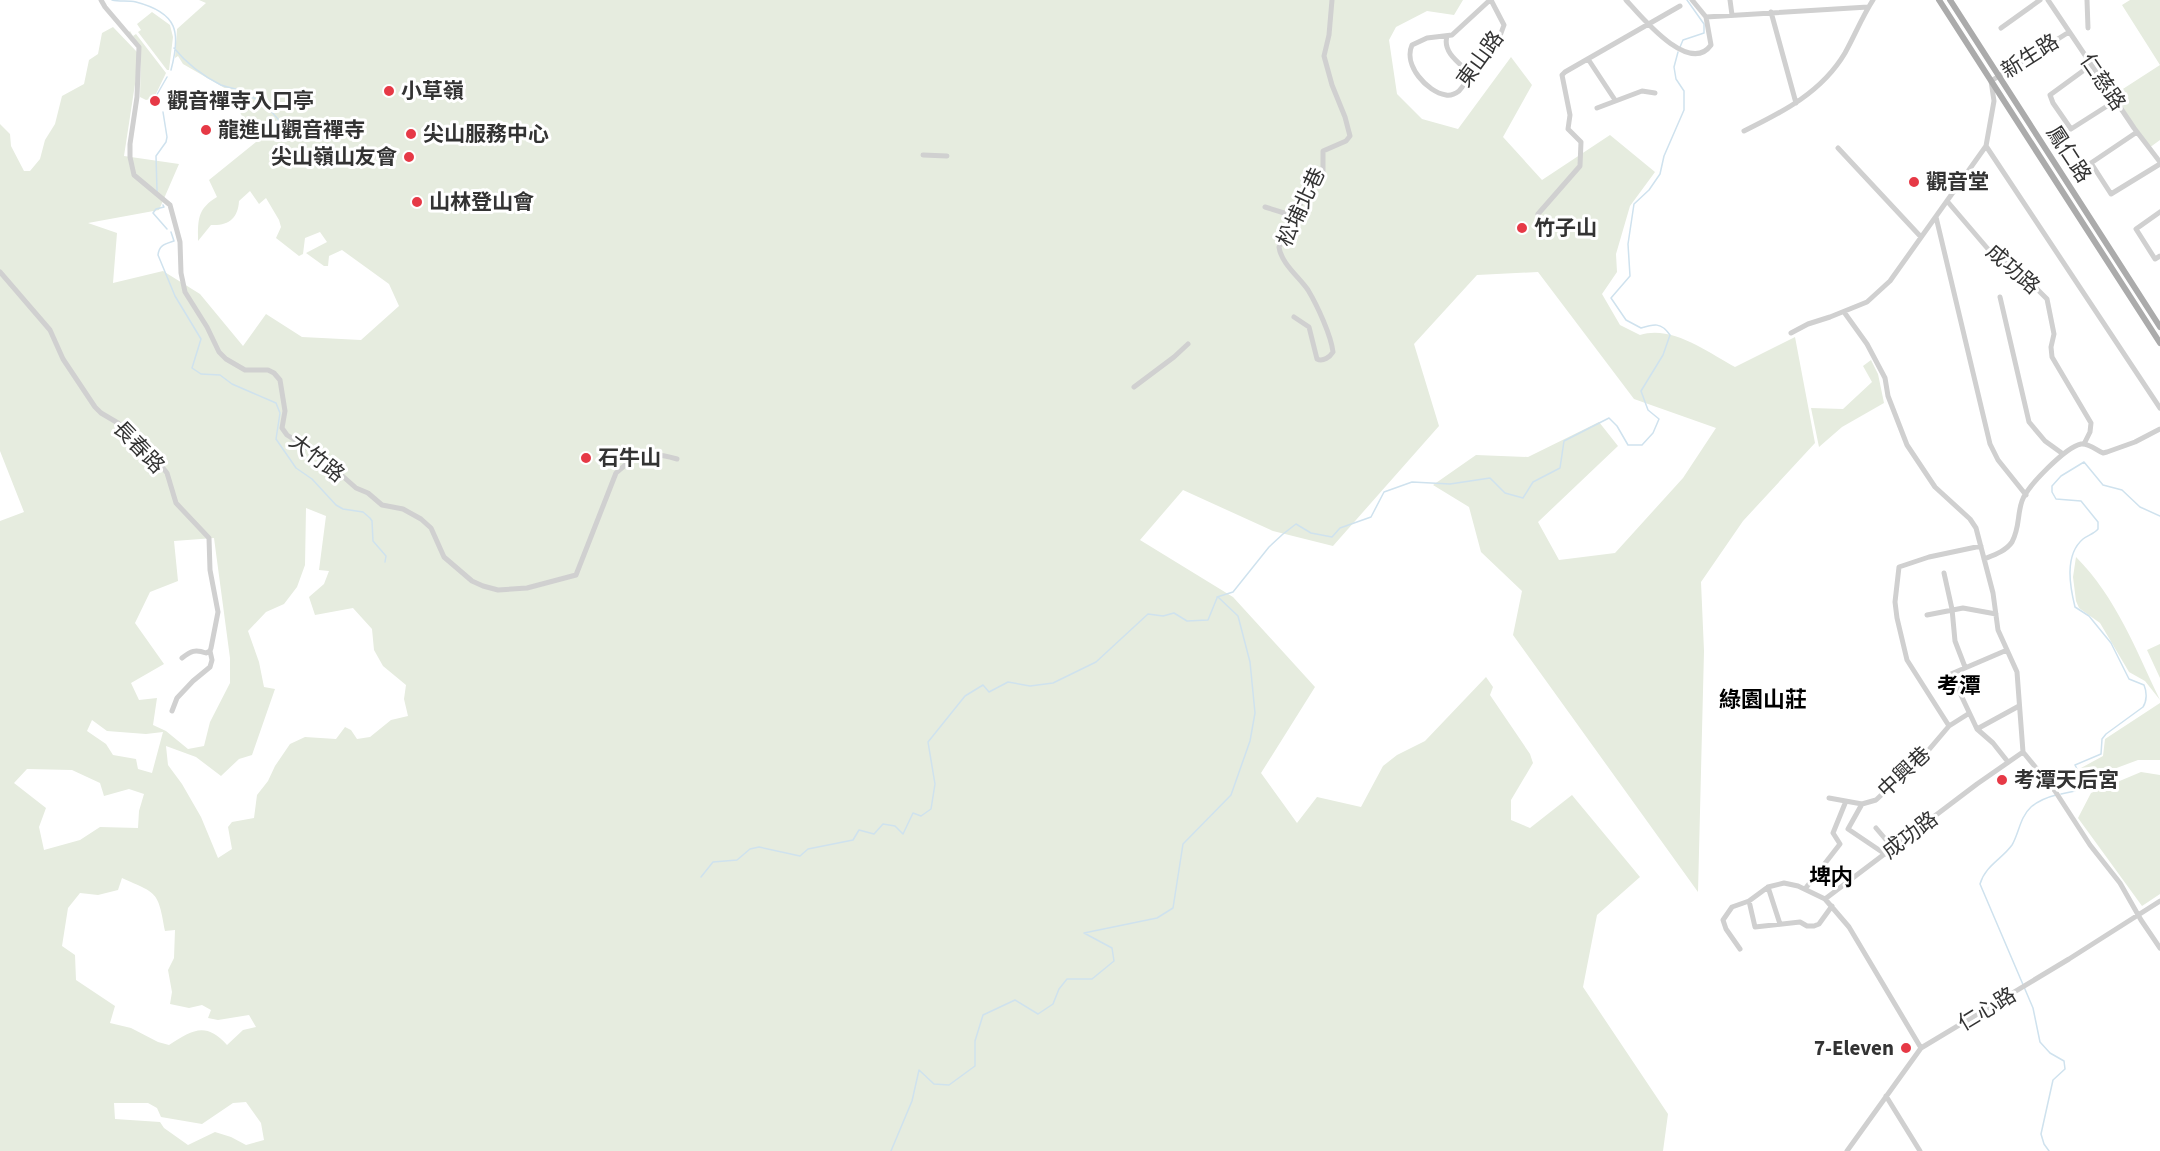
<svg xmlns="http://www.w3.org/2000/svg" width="2160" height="1151" font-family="'Source Sans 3','Noto Sans TC',sans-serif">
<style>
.green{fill:#e6ecdf;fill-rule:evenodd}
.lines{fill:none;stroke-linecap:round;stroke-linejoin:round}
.stream{stroke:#cfe2ee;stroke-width:1.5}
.minor{stroke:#d0d0d0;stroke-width:5}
.major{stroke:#ababab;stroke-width:6}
.poi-dot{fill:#e63946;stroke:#fff;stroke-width:2}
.labels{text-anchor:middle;stroke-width:6;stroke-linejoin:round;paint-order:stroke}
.street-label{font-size:21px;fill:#333;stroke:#fff}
.poi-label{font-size:21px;font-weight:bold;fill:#333;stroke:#fff;text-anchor:start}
.neighbourhood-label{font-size:22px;font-weight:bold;fill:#000;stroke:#fff}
</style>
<rect width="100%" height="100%" fill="#fff"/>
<path class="green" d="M199 0H1463L1454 15 1427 11 1396 27 1389 40 1397 94 1422 119 1458 129 1511 57 1532 85 1503 137 1542 180 1610 135 1655 172 1630 206 1616 254 1617 272 1602 294 1620 325 1640 335C1672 325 1707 352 1735 367L1795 337 1815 443 1743 521 1701 582 1704 651 1698 892 1513 635 1522 591 1481 552 1469 507 1433 485 1476 455 1528 457 1599 422 1618 446 1538 522 1559 560 1615 553 1683 478 1716 428 1634 399 1538 272 1477 275 1414 344 1439 426 1333 546 1273 531 1183 490 1140 540 1233 597 1315 687 1261 773 1297 823 1317 797 1361 807 1383 766 1397 755 1425 741 1486 677 1493 687 1490 695 1530 754 1533 763 1511 800V820L1530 828 1572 795 1640 877 1597 915 1583 987 1668 1114 1663 1151H0V521L24 512 0 451V124L10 134 11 146 24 171H30L40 159 45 140 55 124 62 96 84 84 89 60 98 54 102 33 113 27 137 52V71L124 156 179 164 159 210 88 223 117 233 113 283 163 271 200 294 243 346 266 314 302 337 361 340 399 306 389 284 342 250 329 256 328 266H324L306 253 327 242 320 232 305 238 303 254 299 256 276 238 281 227 279 220 266 198 259 204 250 191 239 201C238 218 229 226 211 225L198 241C198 220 197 209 217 197L209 180 256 142 228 90 183 64 178 56 175 58 177 29 206 3ZM306 508 326 516 319 570 329 571 324 584 309 597 315 615 353 608 372 629 374 650 383 666 406 685 404 699 408 716 391 720 370 737 357 739 351 730 345 727 336 739 305 737 290 744 275 766 268 781 257 795 254 818 232 822 228 827 232 849 218 858 201 817 182 784 168 765 166 746 196 757 221 776 239 759 252 755 275 689 264 687 259 662 248 631 266 612 284 604 297 587 305 565ZM214 538 230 658V683L210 722 204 746 188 749 166 731 153 725 157 698 139 700 131 683 164 664 135 623 150 592 178 581 174 541ZM92 720 107 731 146 734 163 732 152 773 138 769 136 759 113 755 106 744 87 731ZM27 769 72 770 100 783 104 796 129 789 144 794 139 811 138 828 100 827 80 840 44 850 39 827 46 808 14 783ZM122 878C157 894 158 890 165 931L175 930 174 958 168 970 172 992 170 1004 189 1008 202 1005 211 1010 208 1018 218 1020 249 1015 256 1027 243 1030 227 1045C206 1021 192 1030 169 1045L158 1042 131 1028 110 1023 115 1006 76 980 75 955 62 946 68 908 80 893 98 895 118 890ZM246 1102 261 1123 264 1140 246 1145 231 1137 215 1132 188 1145 164 1128 160 1122 115 1119 114 1103H148L157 1108 161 1117 202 1124 233 1103Z
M2130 0H2160V140L2149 148 2112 96 2160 65 2122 5Z
M152 12 170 25 173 37 169 70H167L138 32 141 30 137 24Z
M130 31 133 36 136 34 166 73 154 98 146 100 140 97 141 51 127 34Z
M1871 360 1878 374 1884 403 1842 427 1819 447 1811 408 1843 409 1872 382 1863 366Z
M2076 557C2116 597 2136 650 2160 700L2145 681 2129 672 2100 623 2079 608 2076 601 2073 577Z
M2160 644V678L2147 650Z
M2160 703V760H2138L2087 779 2081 768 2103 756 2105 739Z
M2141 772 2160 775V894L2142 906 2078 818 2091 793Z"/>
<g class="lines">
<path class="stream" d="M112 0C120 2 128 0 136 2 178 13 181 32 171 70
M1680 47 1683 40 1704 33V24L1687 0
M174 48C187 64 203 76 221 85 228 88 236 88 243 92 259 100 275 112 284 128
M155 98 167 77
M157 191 156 156 166 142 167 137 163 112
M163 205 164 207 156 209 153 213 167 229
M171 232 174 241C165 244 159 245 158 255L175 296 201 339 192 368 201 374 220 375 232 384 276 403 280 413 276 439 296 468 312 479 336 505 343 509 363 512 370 518 372 521 373 541 386 556 385 562
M1217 597 1233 592 1269 547 1283 534 1296 524 1311 533 1332 537 1340 528 1371 517 1384 492 1412 482 1450 484 1490 478 1505 493 1523 498 1533 482 1560 468 1564 441 1609 418 1617 426 1628 445H1642L1653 433 1659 419 1648 410 1641 391 1663 355 1670 335C1661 322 1654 324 1641 328L1626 320 1611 298 1630 276 1628 244 1634 204 1649 190 1660 174 1664 156 1684 110V91L1676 79 1674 67 1678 52
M2061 794 2075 791 2084 783 2075 765 2101 754 2102 739 2106 734 2143 707C2147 701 2147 692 2144 685L2129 679 2111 643 2089 616 2075 607C2070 587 2064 555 2083 539 2088 535 2094 534 2098 529V522L2081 501 2056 499 2052 492V486L2061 476 2084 462 2103 485 2122 490 2140 507 2160 516
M701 877 713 862 737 860 750 849 759 847 800 856 808 849 853 840 859 830 874 834 883 824 895 826 903 834 913 813 921 816 931 809 935 784 928 742 965 696 983 685 989 692 1008 682 1030 686 1053 683 1096 662 1148 614 1163 616 1174 613 1187 621 1208 620 1217 598
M891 1151 912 1101 919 1070 934 1084 949 1085 975 1066V1041L983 1015 1015 1000 1038 1014 1053 1004 1059 989 1067 979H1092L1114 961 1112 948 1084 933 1157 918 1173 908 1183 844 1231 795 1250 741 1255 713 1250 662 1238 616 1218 597
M2049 1151 2044 1144 2041 1134 2053 1080 2065 1069 2064 1061 2050 1053 2040 1042 2033 1008 1980 884C1985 866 2002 859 2012 845 2019 833 2020 817 2031 807 2037 802 2048 797 2056 795"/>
<path class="minor" d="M101 0 105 7 139 47 137 97 130 144V157L134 175 170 205 180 242 181 273 185 292 207 327 219 352 226 359 245 370H268L274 373 280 380 285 411 282 428 287 435 320 456 356 488 368 493 382 505 403 509 421 519 431 528 444 557 472 581 483 586 498 590 527 588 576 575 616 473C637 453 650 451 677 459
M1490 0 1452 35 1427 38 1412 45C1403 65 1427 92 1446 95 1451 96 1455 94 1459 91L1497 44 1504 25 1491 0
M1626 0C1640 15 1689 76 1711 45L1706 17 1692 0
M1730 0 1732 15
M2048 0 2134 128 2160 162
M2087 0 2088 28
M1771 12 1796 103
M1706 17 1868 7
M2001 28 2040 0
M1447 36C1442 53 1461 64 1472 75
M1588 59 1615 100
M2091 65 2050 95 2053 103 2071 129 2115 101
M1597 108 1642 91 1655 93
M1744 131C1783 112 1822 92 1845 53 1855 35 1862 17 1873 0
M2137 132 2091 163 2111 194 2160 164
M1986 146 2160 408
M1838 148 1921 237
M923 155 947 156
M1947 201 1988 249 2030 282 2047 299 2054 334 2051 347 2052 357 2091 423 2090 432 2084 444
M1265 207 1294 216
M2160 212 2136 229 2155 259 2160 256
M1538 214 1580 166 1581 142 1568 129 1570 115 1562 75 1565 72 1680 6
M1936 217 1990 444 1998 460 2026 495
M0 272 50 330 63 359 95 407 101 413 118 423 163 468 167 473 176 503 209 538 210 570 218 612 211 648 210 651 206 653C195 649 191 651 182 658
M2000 297 2029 422 2045 441 2063 454
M1844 312 1867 344 1885 378 1888 396 1907 445 1935 487 1970 519 1976 528 1993 593 1998 630 2017 672 2023 752 2055 791 2090 845 2120 883 2141 920 2160 948
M1294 317 1309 327 1317 359C1323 362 1330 357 1333 352 1331 335 1317 305 1308 290 1299 277 1281 263 1279 247L1312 181 1323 171V151L1346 141 1350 136 1345 117 1332 85 1324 56 1329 35 1332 0
M1791 333 1808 324 1830 317 1867 302 1890 281 1986 146 1994 101 1991 81 2069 32
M1134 387 1174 357 1188 344
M1984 559C1994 555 2006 551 2012 542 2020 527 2017 515 2022 501 2027 486 2066 447 2081 444 2089 443 2096 450 2103 453L2107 452 2135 442 2160 429
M1944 573 1952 609 1955 641 1965 667
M1927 615 1963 608 1996 614
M2007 650 1951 674 1977 729 1993 743 2008 762
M172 711 177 698 193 681 210 667 212 660 210 651
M1949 726 1907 660 1897 618 1895 602 1899 567 1929 557 1981 546
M1977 729 2019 706
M1829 798 1862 804 1876 800 1894 783 1910 772 1949 726 1968 714
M1862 804 1848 829 1885 854
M1876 828 1893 848
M1768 887 1780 924
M1805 889 1840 844 1833 833 1846 801
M1825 899 1977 784 2023 752
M1749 901 1755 927 1800 922 1807 926H1814L1819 924 1832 906
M1740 949 1726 929 1723 920 1732 907 1749 901 1768 887 1784 883 1798 886 1825 899 1849 927 1921 1048
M1886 1096 1920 1151
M1847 1151 1921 1048 2069 959 2160 901"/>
<path class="major" d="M1939 0 2160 343
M1950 0 2160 327"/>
</g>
<g class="poi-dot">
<circle cx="389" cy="91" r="6"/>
<circle cx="155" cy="101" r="6"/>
<circle cx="206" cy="130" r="6"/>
<circle cx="411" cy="134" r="6"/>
<circle cx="409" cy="157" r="6"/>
<circle cx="1914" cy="182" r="6"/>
<circle cx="417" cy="202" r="6"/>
<circle cx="1522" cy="228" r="6"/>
<circle cx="586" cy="458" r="6"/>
<circle cx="2002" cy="780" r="6"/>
<circle cx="1906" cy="1048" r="6"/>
</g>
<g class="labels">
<g class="street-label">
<text transform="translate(2030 56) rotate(-32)" y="7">新生路</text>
<text transform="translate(1480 59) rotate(-54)" y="7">東山路</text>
<text transform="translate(2103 82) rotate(56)" y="7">仁慈路</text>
<text transform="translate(2069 154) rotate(57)" y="7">鳳仁路</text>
<text transform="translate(1301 207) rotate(-65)" y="7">松埔北巷</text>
<text transform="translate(2013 269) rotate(41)" y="7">成功路</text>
<text transform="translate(139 447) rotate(46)" y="7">長春路</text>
<text transform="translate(317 458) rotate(38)" y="7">大竹路</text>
<text transform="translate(1904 772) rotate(-43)" y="7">中興巷</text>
<text transform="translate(1910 835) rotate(-37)" y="7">成功路</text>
<text transform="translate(1987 1009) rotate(-31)" y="7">仁心路</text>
</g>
<g class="poi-label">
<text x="401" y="98">小草嶺</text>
<text x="167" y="108">觀音禪寺入口亭</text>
<text x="218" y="137">龍進山觀音禪寺</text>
<text x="423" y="141">尖山服務中心</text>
<text x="397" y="164" text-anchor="end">尖山嶺山友會</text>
<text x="1926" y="189">觀音堂</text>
<text x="429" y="209">山林登山會</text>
<text x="1534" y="235">竹子山</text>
<text x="598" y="465">石牛山</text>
<text x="2014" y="787">考潭天后宮</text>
<text x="1894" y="1055" text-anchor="end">7-Eleven</text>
</g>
<g class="neighbourhood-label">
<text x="1959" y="693">考潭</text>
<text x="1763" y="707">綠園山莊</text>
<text x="1831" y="884">埤内</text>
</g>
</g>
</svg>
